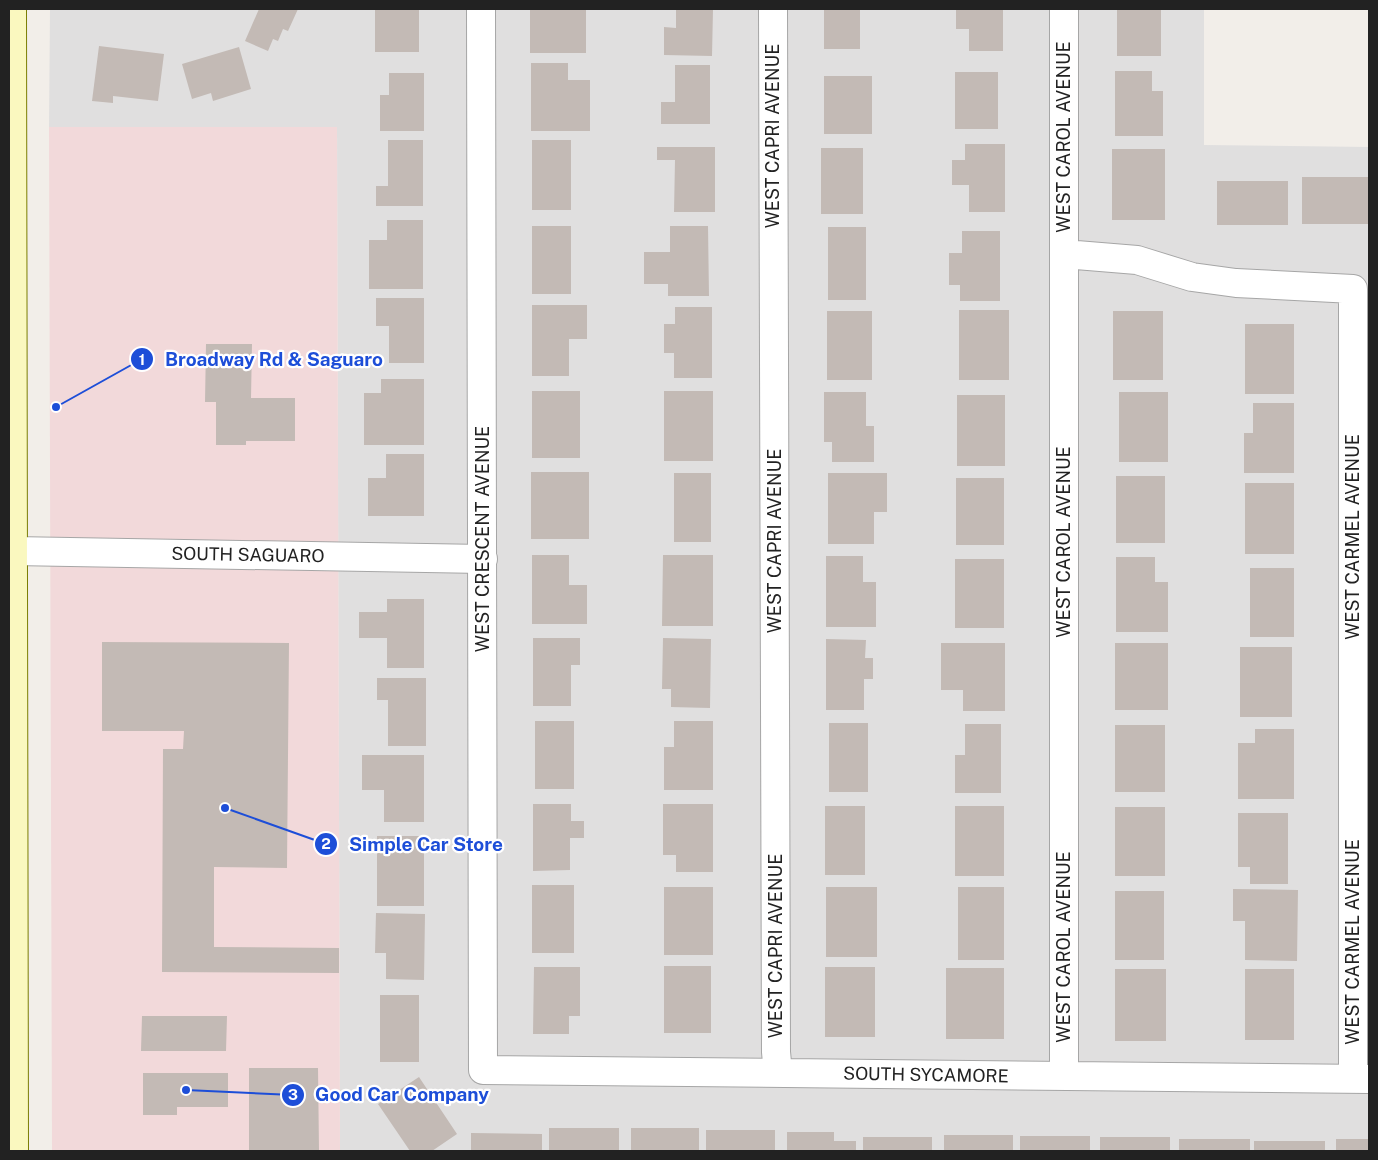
<svg xmlns="http://www.w3.org/2000/svg" width="1378" height="1160" font-family="'Public Sans',sans-serif">
<style>
.residential{fill:#e0dfdf}
.commercial{fill:#f2d9da}
.building{fill:#c3bab5}
.lines{fill:none;stroke-linecap:round;stroke-linejoin:round}
.minor-casing{stroke:#a6a6a6;stroke-width:30}
.secondary-casing{stroke:#7b7e04;stroke-width:30}
.minor{stroke:#fff;stroke-width:28}
.secondary{stroke:#faf8bf;stroke-width:28}
.labels{text-anchor:middle;stroke-width:4.5;stroke-linejoin:round;paint-order:stroke}
.street-label{font-size:18px;fill:#222;stroke:#fff}
.leader{fill:none;stroke:#1d4ed8;stroke-width:2}
.callout-dot{fill:#1d4ed8;stroke:#fff;stroke-width:2}
.mark-label{font-size:15px;text-anchor:middle;font-weight:bold;fill:#fff}
.callout-label{font-size:19px;text-anchor:middle;font-weight:bold;fill:#1d4ed8;stroke:#fff;stroke-width:4.5;stroke-linejoin:round;paint-order:stroke}
</style>
<rect width="100%" height="100%" fill="#f2eee9"/>
<path class="residential" d="M50 9H1204V145L1369 147V1151H340L337 127H49Z"/>
<path class="commercial" d="M49 127H337L340 1151H52Z"/>
<path class="building" d="M259 9H298L288 31 283 29 278 41 273 39 268 51 245 41Z
M375 9H419V52H375Z
M530 9H586V53H530Z
M676 9H713L712 56 664 55V27L676 28Z
M824 9H860V49H824Z
M956 9H1003V51H969V29H956Z
M1117 9H1161V56H1117Z
M99 46 164 54 158 101 113 96V103L92 101Z
M239 47 251 89 213 101 211 93 192 99 182 64Z
M531 63H568V80H590V131H531Z
M675 65H710V124H661V102H675Z
M1115 71H1152V91H1163V136H1115Z
M955 72H998V129H955Z
M389 73H424V131H380V95H389Z
M824 76H872V134H824Z
M388 140H423V206H376V186H388Z
M532 140H571V210H532Z
M965 144H1005V212H969V185H952V160H965Z
M657 147H715V212H674L675 160H657Z
M821 148H863V214H821Z
M1112 149H1165V220H1112Z
M1302 177H1369V224H1302Z
M1217 181H1288V225H1217Z
M387 220H423V289H369V240H387Z
M532 226H571V294H532Z
M670 226H708L709 296H668V284H644V252H670Z
M828 227H866V300H828Z
M962 231H1000V301H960V285H949V253H962Z
M376 298H424V363H389V326H376Z
M532 305H587V339H569V376H532Z
M675 307H712V378H674V353H664V324H675Z
M959 310H1009V380H959Z
M827 311H872V380H827Z
M1113 311H1163V380H1113Z
M1245 324H1294V394H1245Z
M206 344H252L251 398H295V441H246V445H216V402H205Z
M381 379H424V445H364V393H381Z
M532 391H580V458H532Z
M664 391H713V461H664Z
M824 392H866V426H874V462H832V442H824Z
M1119 392H1168V462H1119Z
M957 395H1005V466H957Z
M1253 403H1294V473H1244V433H1253Z
M386 454H424V516H368V478H386Z
M531 472H589V539H531Z
M674 473H711V542H674Z
M828 473H887V512H874V544H828Z
M1116 476H1165V543H1116Z
M956 478H1004V545H956Z
M1245 483H1294V554H1245Z
M532 555H569V585H587V624H532Z
M663 555H713V626H662Z
M826 556H863V582H876V627H826Z
M1116 557H1155V582H1168V632H1116Z
M955 559H1004V628H955Z
M1250 568H1294V637H1250Z
M387 599H424V668H387V638H359V612H387Z
M533 638H580V665H571V706H533Z
M663 638 711 639 710 708 671 707V689H662Z
M826 639 866 640 865 658H873V679H864V710H826Z
M102 642 289 643 287 868 214 867V947L339 948V973L162 972 163 749H183L184 731H102Z
M941 643H1005V711H963V690H941Z
M1115 643H1168V710H1115Z
M1240 647H1292V717H1240Z
M377 678H426V746H388V700H377Z
M535 721H574V789H535Z
M674 721H713V790H664V747H674Z
M829 723H868V792H829Z
M965 724H1001V793H955V755H965Z
M1115 725H1165V792H1115Z
M1255 729H1294V799H1238V743H1255Z
M362 755H424V822H384V790H362Z
M533 804H571V821H584V838H570V870L533 871Z
M663 804H713V872H676V855H663Z
M825 806H865V875H825Z
M955 806H1004V876H955Z
M1115 807H1165V876H1115Z
M1238 813H1288V884H1250V867H1238Z
M377 836H424V906H377Z
M532 885H574V953H532Z
M664 887H713V955H664Z
M826 887H877V957H826Z
M958 887H1004V960H958Z
M1233 889 1298 890 1297 961 1245 960V921H1233Z
M1115 891H1164V960H1115Z
M376 913 425 914 424 980 386 979V953H375Z
M664 966H711V1033H664Z
M534 967H580V1016H569V1034H533Z
M825 967H875V1037H825Z
M946 968H1004V1039H946Z
M1115 969H1166V1041H1115Z
M1245 969H1294V1040H1245Z
M380 995H419V1062H380Z
M142 1016H227L226 1051H141Z
M249 1068H318L319 1151H249Z
M143 1073H228V1107H177V1115H143Z
M419 1077 457 1134 432 1151H410L378 1104Z
M549 1128H619V1151H549Z
M631 1128H699V1151H631Z
M706 1130H775V1151H706Z
M787 1132H834V1141H856V1151H787Z
M471 1133 542 1134V1151H471Z
M944 1135H1013V1151H944Z
M1020 1136H1090V1151H1020Z
M863 1137H932V1151H863Z
M1100 1137H1170V1151H1100Z
M1179 1139H1250V1151H1179Z
M1336 1139H1369V1151H1336Z
M1254 1141H1325V1151H1254Z"/>
<g class="lines">
<defs>
<path id="minor" d="M481 9 483 1070 1369 1079
M773 9 776 1052 778 1073
M1064 9V1076
M1064 254 1137 260 1192 277 1236 283 1353 289V1079
M13 551 483 559"/>
<path id="secondary" d="M12 9 14 1151"/>
</defs>
<use href="#minor" class="minor-casing"/>
<use href="#secondary" class="secondary-casing"/>
<use href="#minor" class="minor"/>
<use href="#secondary" class="secondary"/>
</g>
<g class="labels">
<g class="street-label">
<text transform="translate(773 136) rotate(-90)" y="6">WEST CAPRI AVENUE</text>
<text transform="translate(1064 137) rotate(-90)" y="6">WEST CAROL AVENUE</text>
<text transform="translate(1353 537) rotate(-90)" y="6">WEST CARMEL AVENUE</text>
<text transform="translate(483 539) rotate(-90)" y="6">WEST CRESCENT AVENUE</text>
<text transform="translate(775 541) rotate(-90)" y="6">WEST CAPRI AVENUE</text>
<text transform="translate(1064 542) rotate(-90)" y="6">WEST CAROL AVENUE</text>
<text transform="translate(248 555) rotate(1)" y="6">SOUTH SAGUARO</text>
<text transform="translate(1353 942) rotate(-90)" y="6">WEST CARMEL AVENUE</text>
<text transform="translate(776 946) rotate(-90)" y="6">WEST CAPRI AVENUE</text>
<text transform="translate(1064 947) rotate(-90)" y="6">WEST CAROL AVENUE</text>
<text transform="translate(926 1075) rotate(1)" y="6">SOUTH SYCAMORE</text>
</g>
</g>
<path class="leader" d="M56 407L142 359M225 808L326 844M186 1090L293 1095"/>
<g class="callout-dot">
<circle cx="56" cy="407" r="5"/>
<circle cx="225" cy="808" r="5"/>
<circle cx="186" cy="1090" r="5"/>
<circle cx="142" cy="359" r="12"/>
<circle cx="326" cy="844" r="12"/>
<circle cx="293" cy="1095" r="12"/>
</g>
<g class="mark-label">
<text x="142" y="365">1</text>
<text x="326" y="849">2</text>
<text x="293" y="1100">3</text>
</g>
<g class="callout-label">
<text x="274" y="366">Broadway Rd &amp; Saguaro</text>
<text x="426" y="851">Simple Car Store</text>
<text x="402" y="1101">Good Car Company</text>
</g>
<rect width="1378" height="1160" fill="none" stroke="#222222" stroke-width="20"/>
</svg>
